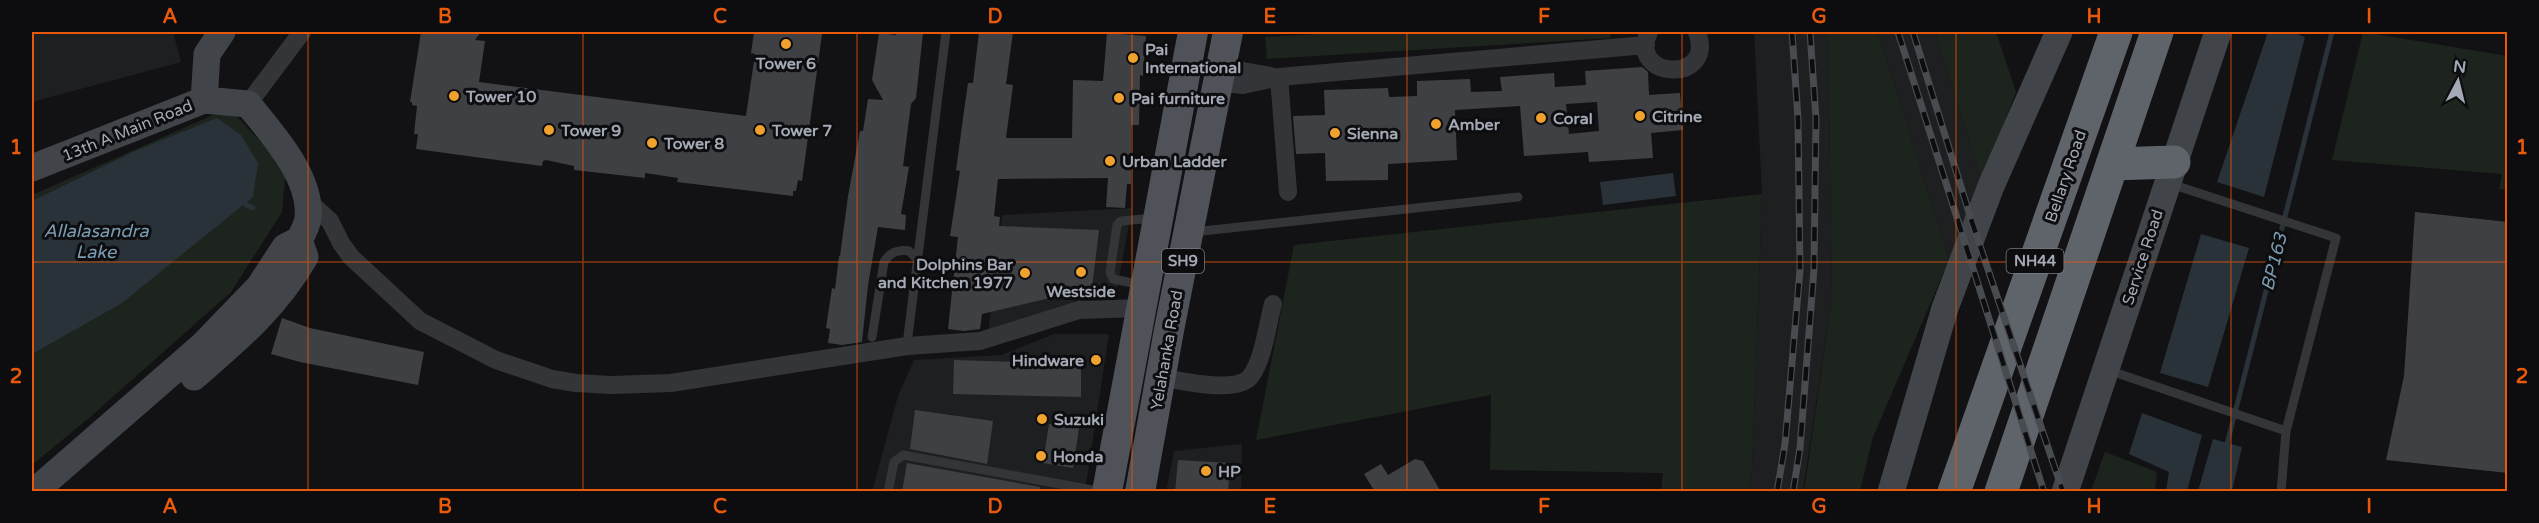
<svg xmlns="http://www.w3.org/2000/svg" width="2539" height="523" font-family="'Varela Round',sans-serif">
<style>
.built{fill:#1e1f21}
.green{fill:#1d241d}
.water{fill:#293238}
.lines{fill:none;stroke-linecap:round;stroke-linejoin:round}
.stream{stroke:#293238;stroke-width:5}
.building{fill:#3e4044;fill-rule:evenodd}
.lane{stroke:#333539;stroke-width:9}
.street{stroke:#333539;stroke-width:18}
.secondary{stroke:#414449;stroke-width:27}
.primary{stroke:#4f5258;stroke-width:30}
.highway{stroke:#5f636a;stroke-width:33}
.rail-casing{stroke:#484b50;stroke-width:7}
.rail{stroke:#0d0d0f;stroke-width:4.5;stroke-dasharray:14;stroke-linecap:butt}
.grid{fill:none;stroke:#e8590c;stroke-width:1.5;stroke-opacity:0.55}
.poi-dot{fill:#f1a12d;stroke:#0d0d0f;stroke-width:2}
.labels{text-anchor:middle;stroke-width:6;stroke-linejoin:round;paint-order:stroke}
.shield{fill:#0d0d0f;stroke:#777b83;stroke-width:1.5}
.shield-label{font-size:15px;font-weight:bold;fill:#a4aab5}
.poi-label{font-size:16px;font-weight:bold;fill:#a4aab5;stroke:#0d0d0f;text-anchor:start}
.street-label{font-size:16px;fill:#a4aab5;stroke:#0d0d0f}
.water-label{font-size:18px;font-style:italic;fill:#7a9bb0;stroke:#0d0d0f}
.neatline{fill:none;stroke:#e8590c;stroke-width:2}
.grid-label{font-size:20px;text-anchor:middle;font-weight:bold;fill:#e8590c}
</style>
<rect width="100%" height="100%" fill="#121214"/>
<path class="built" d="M32 32H173L181 62 32 102Z
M1754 32H1828L1832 296 1803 491 1748 492 1752 471 1762 194Z
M1878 32H1935L1982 181 1949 260Z
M1132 208 1117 289 988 334 1002 215Z
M1054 334H1109L1085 491 872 492 898 396 914 360 1001 355Z
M1242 444 1241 491 1166 492 1174 451Z"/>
<path class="green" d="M1352 32H1610L1611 38 1267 59 1265 37Z
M1828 32H1878L1949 260 1873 437 1860 491 1804 492 1832 296Z
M1935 32H1996L2016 92 1982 181Z
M2363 32 2507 56V190L2499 189 2502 174 2332 160Z
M229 108 286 169 282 212 231 292 89 418 32 465V195Z
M1762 194 1752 471 1748 491H1661L1663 473 1490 470 1491 395 1256 440 1294 245Z
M2105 452 2157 472 2155 491H2091Z"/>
<path class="water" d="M2268 32H2292L2305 37 2264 197 2217 182Z
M217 118 241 135 258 163 253 197 122 303 32 354V201L135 151Z
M1673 173 1676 196 1603 205 1600 182Z
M2201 234 2249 248 2208 387 2160 373Z
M2142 413 2202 435 2187 491H2166L2169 472 2129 454Z
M2213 439 2242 447 2232 491H2198Z"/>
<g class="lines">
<path class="stream" d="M243 199 245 204 253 208
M2226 448 2332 32"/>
</g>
<path class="building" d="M421 32H481L475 40 485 41 479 82 746 116 755 54 751 53 754 32H801L822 34 802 181 798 180 796 191H793V196L677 182 678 178 645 173V178L574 170V166L546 160 543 161 542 166 416 149 418 134H414L417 106 412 105V102H410Z
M896 32 923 33 916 98 911 104 903 166 909 167 901 214 906 215 905 230 878 227 868 285 862 342 842 345 828 343 830 329 826 328 832 288 835 289 839 256H840L848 196 860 131H863L868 99 883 100 872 80 879 33 896 35Z
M979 32H1013L1006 84 1013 85 1006 138H1072L1073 80 1103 81 1107 33 1146 36 1143 76 1140 75 1139 125H1131V184H1127L1125 208 1106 207 1108 178 998 179 994 216 1000 217 999 226 1099 230 1092 288 982 314 980 329 964 331 948 329 958 237 950 236 960 171 956 170 964 111 968 83H973Z
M1642 67 1648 72 1649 95 1680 93 1683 130 1651 133 1653 158 1589 162 1588 152 1524 156 1520 106 1455 110 1457 160 1388 164V180L1326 181 1325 153 1296 154 1293 116 1325 115 1324 90 1388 88 1389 97 1417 96V81L1470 79 1471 92 1502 91 1500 77 1554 73 1555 87 1586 85 1585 71ZM1597 102 1599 131 1569 134 1566 104Z
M2415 212 2508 222V473L2386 460 2404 376Z
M282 318 310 328 424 352 418 385 300 362 271 354Z
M954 360 1081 364V397L953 394Z
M915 410 993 421 987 464 910 449Z
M1049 424 1079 428 1073 468 1043 463Z
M1415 459 1423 461 1441 492H1375L1364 474 1381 464 1388 475Z
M1178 460 1230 463 1228 492H1175Z
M907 463 1040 487V492H902Z"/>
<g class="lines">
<path class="lane" d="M2171 184 2336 238 2286 431 2281 492
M1193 232 1518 197
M1142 285 1113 279 1110 272 1117 225 1121 221 1154 218
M908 336 946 32
M872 337 884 262C890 252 898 249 909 251L918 260
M2108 370 2286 431
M888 492 894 462 903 455 1103 492"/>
<path class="street" d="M1649 32C1626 79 1717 85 1697 32
M1222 63 1243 71 1271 76
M1279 77 1288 192
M1218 82 1243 85 1279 77 1646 45
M248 104 302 32
M308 201 330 221 341 243 351 257 420 321 496 360 552 379 576 383 611 385 671 383 907 346 980 341 1079 310 1140 308
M1160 377C1180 381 1238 394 1251 376 1264 357 1267 326 1273 304"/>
<path class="secondary" d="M204 100 207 54 222 32
M32 168 204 100 248 104C272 134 312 177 308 218 307 226 303 233 299 240
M194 377C238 339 276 307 305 257L299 240
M34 492 203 345 259 287 285 247 299 240
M1891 492 1945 308 1991 186 2059 32
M2065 492 2218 32"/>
<path class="primary" d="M1107 492 1193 32
M1140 492 1169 330 1228 32"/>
<path class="highway" d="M2112 164 2174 162
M1954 492 2116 32
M2001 492 2157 32"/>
<defs>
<path id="rail" d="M1898 32 2044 492
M1913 32 1971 219 2063 492
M1777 492 1785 444 1800 270 1798 119 1792 32
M1793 492 1800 448 1814 269 1816 119 1810 32"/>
</defs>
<use href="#rail" class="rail-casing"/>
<use href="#rail" class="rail"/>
</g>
<path class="grid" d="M308 32V492M583 32V492M857 32V492M1132 32V492M1407 32V492M1682 32V492M1956 32V492M2231 32V492M32 262H2508"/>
<g class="poi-dot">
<circle cx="786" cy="44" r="6"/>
<circle cx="1133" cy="58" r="6"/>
<circle cx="454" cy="96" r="6"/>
<circle cx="1119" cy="98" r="6"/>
<circle cx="1640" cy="116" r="6"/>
<circle cx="1541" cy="118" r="6"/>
<circle cx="1436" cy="124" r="6"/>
<circle cx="549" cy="130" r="6"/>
<circle cx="760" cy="130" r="6"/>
<circle cx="1335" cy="133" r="6"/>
<circle cx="652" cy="143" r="6"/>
<circle cx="1110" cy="161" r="6"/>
<circle cx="1081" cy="272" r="6"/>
<circle cx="1025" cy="273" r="6"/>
<circle cx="1096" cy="360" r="6"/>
<circle cx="1042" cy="419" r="6"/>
<circle cx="1041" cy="456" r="6"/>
<circle cx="1206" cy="471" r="6"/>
</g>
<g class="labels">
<g class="shield">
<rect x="1162" y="249" width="42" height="24" rx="4.5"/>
<rect x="2006.5" y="249" width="57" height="24" rx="4.5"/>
</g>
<g class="shield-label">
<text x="1183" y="266">SH9</text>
<text x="2035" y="266">NH44</text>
</g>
<g class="poi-label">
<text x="1145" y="55">Pai<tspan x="1145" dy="18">International</tspan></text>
<text x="786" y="69" text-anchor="middle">Tower 6</text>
<text x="466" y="102">Tower 10</text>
<text x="1131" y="104">Pai furniture</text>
<text x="1652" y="122">Citrine</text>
<text x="1553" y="124">Coral</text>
<text x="1448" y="130">Amber</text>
<text x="561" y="136">Tower 9</text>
<text x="772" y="136">Tower 7</text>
<text x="1347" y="139">Sienna</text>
<text x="664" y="149">Tower 8</text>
<text x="1122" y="167">Urban Ladder</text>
<text x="1013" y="270" text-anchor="end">Dolphins Bar<tspan x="1013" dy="18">and Kitchen 1977</tspan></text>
<text x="1081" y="297" text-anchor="middle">Westside</text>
<text x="1084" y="366" text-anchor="end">Hindware</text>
<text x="1054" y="425">Suzuki</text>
<text x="1053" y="462">Honda</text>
<text x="1218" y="477">HP</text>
</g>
<g class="street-label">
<text transform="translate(127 130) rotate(-22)" y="6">13th A Main Road</text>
<text transform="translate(2065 176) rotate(-71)" y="6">Bellary Road</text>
<text transform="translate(2142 257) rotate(-72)" y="6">Service Road</text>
<text transform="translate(1166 350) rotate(-80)" y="6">Yelahanka Road</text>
</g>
<g class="water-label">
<text x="96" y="237">Allalasandra<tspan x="96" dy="21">Lake</tspan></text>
<text transform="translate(2274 262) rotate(-76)" y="6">BP163</text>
</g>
</g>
<rect width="2539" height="523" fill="none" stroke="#0d0d0f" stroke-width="66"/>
<g transform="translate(2458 81) rotate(7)" stroke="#0d0d0f" stroke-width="4.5" paint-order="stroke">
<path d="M0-4.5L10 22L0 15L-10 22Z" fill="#a4aab5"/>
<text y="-9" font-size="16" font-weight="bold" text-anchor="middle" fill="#a4aab5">N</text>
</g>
<rect x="33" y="33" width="2473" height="457" class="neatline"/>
<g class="grid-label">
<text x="170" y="23">A</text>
<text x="445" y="23">B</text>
<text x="720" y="23">C</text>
<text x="995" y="23">D</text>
<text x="1270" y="23">E</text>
<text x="1544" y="23">F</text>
<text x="1819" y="23">G</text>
<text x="2094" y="23">H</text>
<text x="2369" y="23">I</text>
<text x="16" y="154">1</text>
<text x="2522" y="154">1</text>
<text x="16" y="383">2</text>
<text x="2522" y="383">2</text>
<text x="170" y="513">A</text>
<text x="445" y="513">B</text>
<text x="720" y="513">C</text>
<text x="995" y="513">D</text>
<text x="1270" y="513">E</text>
<text x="1544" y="513">F</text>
<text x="1819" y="513">G</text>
<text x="2094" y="513">H</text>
<text x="2369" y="513">I</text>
</g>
</svg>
